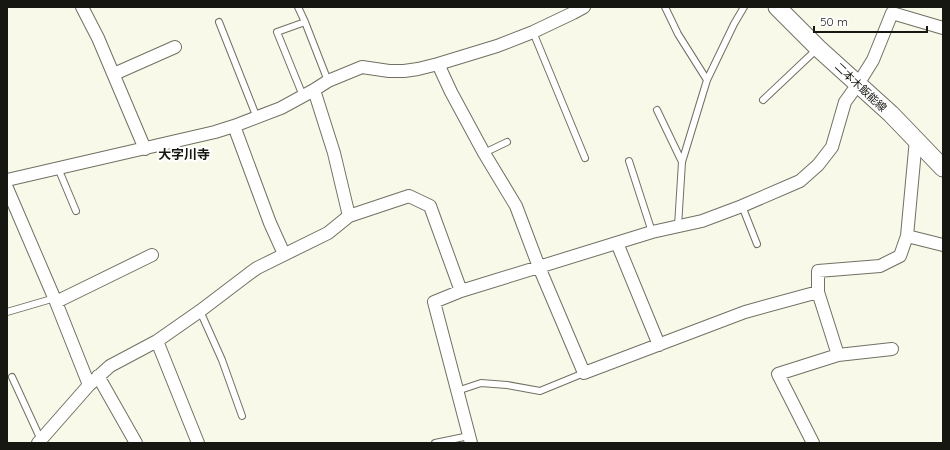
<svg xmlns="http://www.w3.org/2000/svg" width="950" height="450" font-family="Quicksand,'Noto Sans JP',sans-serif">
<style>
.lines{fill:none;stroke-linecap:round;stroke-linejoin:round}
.service-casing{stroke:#717063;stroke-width:8}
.minor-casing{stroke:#717063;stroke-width:14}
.secondary-casing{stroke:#717063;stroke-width:19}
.service{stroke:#fff;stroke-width:6}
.minor{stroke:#fff;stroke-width:12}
.secondary{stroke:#fff;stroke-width:17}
.labels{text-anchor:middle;stroke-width:4;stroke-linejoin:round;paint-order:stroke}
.street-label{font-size:11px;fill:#171712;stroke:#fff}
.quarter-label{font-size:13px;font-weight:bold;fill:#171712;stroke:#fff}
</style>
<rect width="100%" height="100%" fill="#f9f9ea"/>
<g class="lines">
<defs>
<path id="service" d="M298 7 305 22
M665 7 678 34 707 80
M219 22 257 118
M533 32 585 158
M303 96 277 32 305 22 328 81
M763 100 817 49
M657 110 682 162
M484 153 507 142
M629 161 652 232
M58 168 76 211
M742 206 757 244
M678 226 682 162 707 80 734 24 744 7
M200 311 222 360 242 416
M7 312 55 298
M12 377 41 440
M457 391 481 383 507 385 540 391 584 373
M435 443 469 436"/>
<path id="minor" d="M82 7 98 38 145 149
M438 64 451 92 484 153 516 206 539 267 584 373 745 312 818 292
M114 74 175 47
M314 90 334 153 349 216
M234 126 270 223 284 254
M7 180 215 132 234 126 281 108 314 90 328 81 362 67 389 71H404L418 69 438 64 497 46 533 32 573 13 584 7
M7 188 56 302 89 385
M907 236 943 245
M617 243 659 345
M56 302 152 255
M157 341 198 443
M838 355 892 349
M98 376 136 443
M38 443 89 385 110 366 157 341 200 311 250 273 257 268 328 233 349 216 409 196 430 206 461 291
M471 443 434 302 461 291 652 232 702 221 742 206 800 181 818 165 832 147 845 102 858 84 873 60 892 13 943 28
M813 443 778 374 838 355 818 292V271L880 266 900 256 907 236 916 139"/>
<path id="secondary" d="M777 7 818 48 891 114 943 168"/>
</defs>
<use href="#service" class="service-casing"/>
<use href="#minor" class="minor-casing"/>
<use href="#secondary" class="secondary-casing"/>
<use href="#service" class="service"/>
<use href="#minor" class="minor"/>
<use href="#secondary" class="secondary"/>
</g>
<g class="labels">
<g class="street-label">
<text transform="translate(861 87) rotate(43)" y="4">二本木飯能線</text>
</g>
<g class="quarter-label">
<text x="184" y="159">大字川寺</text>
</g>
</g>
<rect width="950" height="450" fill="none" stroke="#171712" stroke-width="16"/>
<path d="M814 26v6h113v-6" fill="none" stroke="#171712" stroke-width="2"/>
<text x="820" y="26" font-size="12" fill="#171712" stroke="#ffffff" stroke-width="3" paint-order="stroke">50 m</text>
</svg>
